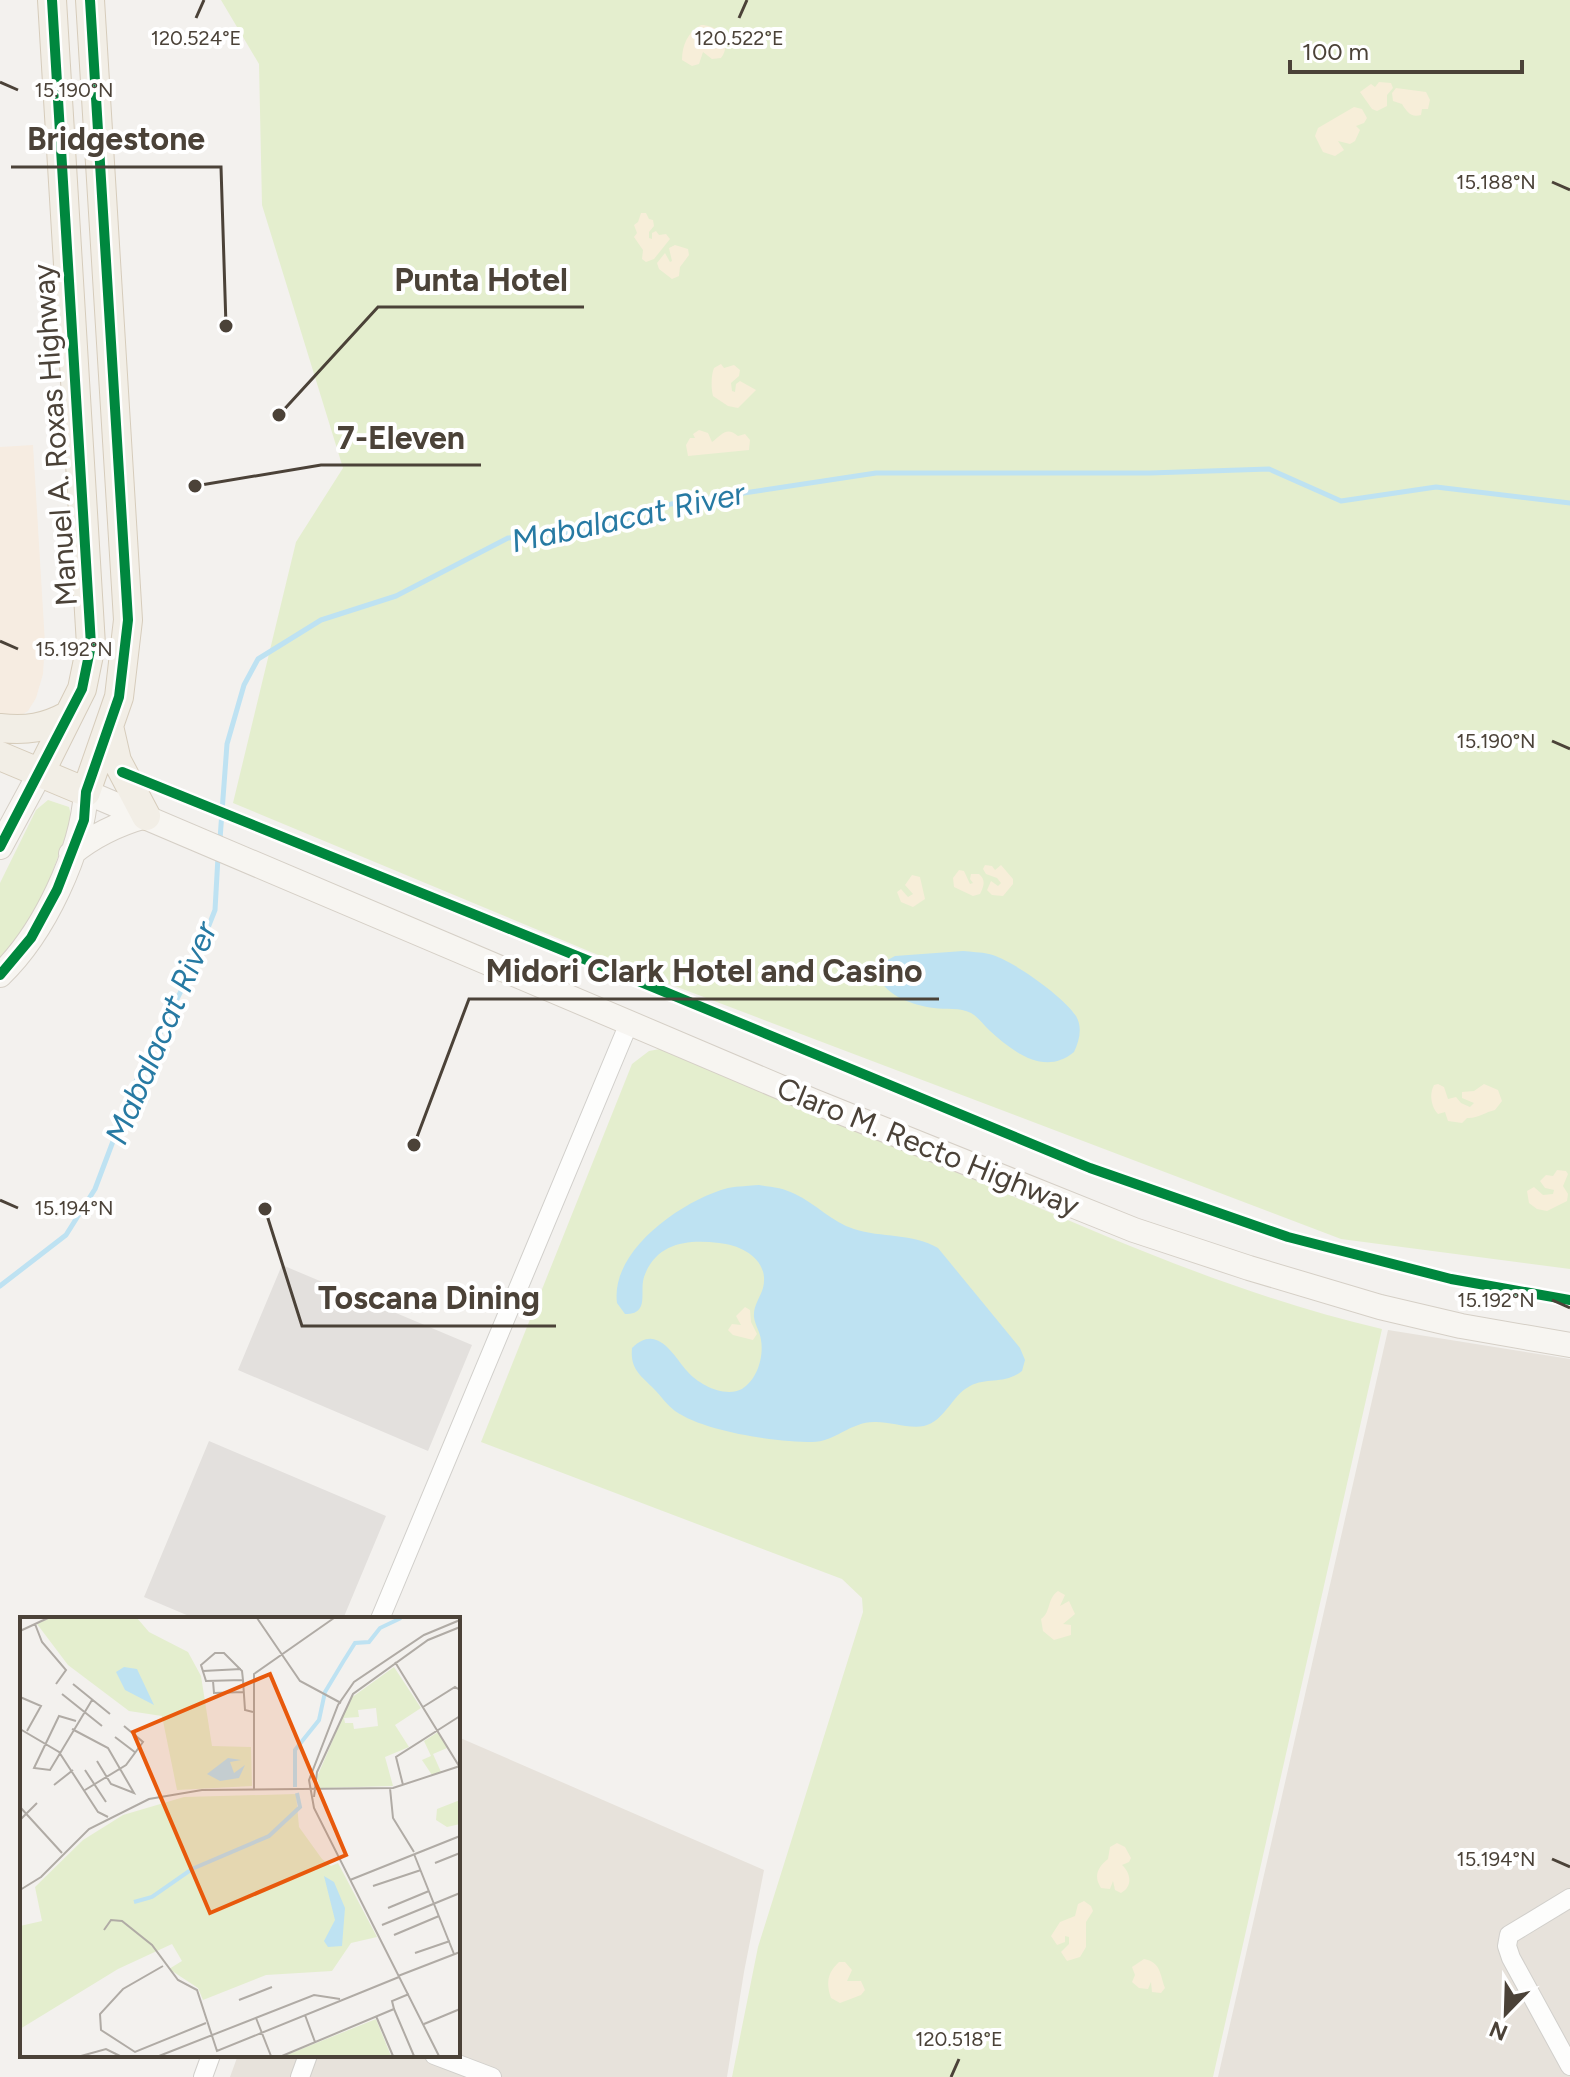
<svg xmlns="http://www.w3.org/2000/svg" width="1570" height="2077" font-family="Figtree,sans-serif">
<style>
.residential{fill:#e7e2db}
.commercial{fill:#f6ece1}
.green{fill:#e4eece}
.sand{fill:#f7eed9}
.parking{fill:#e3e0dd}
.water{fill:#bee2f2}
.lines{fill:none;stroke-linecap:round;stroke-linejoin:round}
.stream{stroke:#bee2f2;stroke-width:5}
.street-casing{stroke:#d1cfcb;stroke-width:20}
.secondary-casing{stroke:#d5cfc6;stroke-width:26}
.primary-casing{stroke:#d6ccbb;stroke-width:30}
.street{stroke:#fdfdfc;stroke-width:18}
.secondary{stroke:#f7f5f1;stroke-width:24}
.primary{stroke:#f2eee6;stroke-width:28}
.cycleway-casing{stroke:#fff;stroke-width:15}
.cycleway{stroke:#00873e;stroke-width:10}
.ticks{fill:none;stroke:#4b4238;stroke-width:3}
.labels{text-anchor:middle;stroke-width:8;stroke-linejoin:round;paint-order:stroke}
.street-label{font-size:30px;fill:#4b4238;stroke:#fff}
.water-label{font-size:32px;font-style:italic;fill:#277aa3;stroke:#fff}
.inset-river{fill:none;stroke:#bee2f2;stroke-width:4}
.inset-road{fill:none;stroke:#b0aba5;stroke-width:2}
.view{fill:#e8590c;fill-opacity:0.15;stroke:#e8590c;stroke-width:4}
.inset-edge{fill:none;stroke:#4b4238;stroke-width:4}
.ticks-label{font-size:20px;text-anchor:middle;fill:#4b4238;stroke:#fff;stroke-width:8;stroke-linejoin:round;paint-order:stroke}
.leader{fill:none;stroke:#4b4238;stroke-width:3}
.callout-dot{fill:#4b4238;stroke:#fff;stroke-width:3}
.callout-label{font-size:32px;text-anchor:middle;font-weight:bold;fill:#4b4238;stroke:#fff;stroke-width:8;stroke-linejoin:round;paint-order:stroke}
</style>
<rect width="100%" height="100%" fill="#f3f1ee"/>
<path class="residential" d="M1388 1330 1570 1359V2077H1218Z
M458 1737 764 1870 744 1972 727 2077H230L238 2055H458Z"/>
<path class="commercial" d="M33 445 45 643 43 674 36 698 28 711 20 716H9L0 714V447Z"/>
<path class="green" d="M221 0H1570V1269L1341 1239 651 977 233 803 296 542 343 468 262 205 259 64Z
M48 800 69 807 72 819 37 913 0 964V883L36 810Z
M660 1049 679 1052C785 1098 890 1143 996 1189 1123 1244 1248 1298 1382 1329L1213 2077H732L758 1947 863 1612 862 1598 842 1579 481 1442 632 1064 649 1051Z"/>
<path class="sand" d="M701 25C719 25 733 42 721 58L712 59 703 52 699 64 692 66 682 60C682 45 688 32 701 25Z
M1379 82 1391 83 1393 88 1387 95V106L1377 111 1372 109 1360 92 1371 84 1375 87Z
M1396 88 1426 92 1430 100 1428 109H1422L1421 115C1411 118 1407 112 1402 104L1393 101 1392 93Z
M1354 107 1362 109 1367 118 1364 123 1356 126 1360 130 1355 141 1350 144 1338 141 1344 150 1335 156 1323 152 1315 136 1318 128Z
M641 213H646L649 219 653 220 654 226 649 232V238L652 239V233L656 231 659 235 666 234 670 239 654 259 646 262 642 259 643 250 634 237 637 233 634 225 638 222Z
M675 245 688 249 689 255 680 267 679 276 672 279 659 269 657 263 665 253 670 262 672 261 669 248Z
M721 364 724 368 734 365 740 370 739 376 731 383 732 391 735 392 736 384 740 381 756 390 738 408 728 406 713 396C711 389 711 375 714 368Z
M699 430 708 433 712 442C722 435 726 426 738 436L745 434 750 440 749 450 688 456 686 445 690 438H695L693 434Z
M985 865 992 866 995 870 1001 865 1013 879V884L1003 896 992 895 987 890 991 881 998 886 1001 883 997 878 986 874 983 869Z
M959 870 964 871 970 884 973 883 970 879 971 874H979C986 880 984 886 980 894L973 896 954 887 953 878Z
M912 875 920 877 925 899 913 907 901 902 897 892 901 889 908 897 913 894 905 885Z
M1438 1084 1444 1087 1448 1099 1456 1097 1461 1103 1470 1107 1474 1103 1462 1098V1092L1474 1091 1484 1084 1498 1090 1502 1101 1495 1110C1485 1112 1477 1119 1467 1118L1462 1123 1448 1121 1445 1112 1438 1114C1431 1107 1429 1094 1434 1085Z
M1557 1170 1566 1171 1568 1174 1563 1186 1568 1194 1567 1201 1547 1211 1537 1209 1529 1203 1527 1191 1534 1187 1543 1195 1553 1194 1554 1190 1545 1188 1540 1181 1546 1175 1553 1176Z
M745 1307 750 1310 751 1322 757 1334 753 1340 733 1335 728 1330 732 1324 741 1325 736 1316Z
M1058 1591 1065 1595 1060 1606 1069 1601 1075 1614 1063 1624 1071 1625V1635L1054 1640 1043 1631 1041 1619C1051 1613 1047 1598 1058 1591Z
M1117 1843 1125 1847 1131 1858 1129 1862 1122 1865C1130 1872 1134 1886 1121 1893L1115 1890 1113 1881 1110 1889 1101 1888C1093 1876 1098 1867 1108 1859L1110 1847Z
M1084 1901 1091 1906 1093 1911 1086 1922V1947L1080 1957 1067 1961 1061 1952 1069 1944V1937L1065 1936V1942L1057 1945 1051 1936 1060 1922 1075 1916 1078 1904Z
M1144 1959C1161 1962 1160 1975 1165 1988L1161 1993 1152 1992 1151 1982 1148 1989 1139 1988 1132 1982 1135 1975 1132 1967Z
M839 1962H845L852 1970 847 1981H861L865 1990 861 1995 840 2003 831 1998C826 1984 827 1973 839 1962Z"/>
<path class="parking" d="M282 1265 472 1345 428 1451 238 1370Z
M209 1441 386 1516 343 1619H196L144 1597Z"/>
<path class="water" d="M963 951C971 952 981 952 989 954 1011 959 1063 996 1076 1016 1083 1028 1079 1041 1074 1052 1044 1077 1012 1051 989 1030 983 1024 978 1017 971 1013 960 1007 946 1010 934 1008 913 1005 887 997 878 976L884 962 895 956Z
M759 1185C772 1187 784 1188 795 1194 816 1204 832 1222 854 1229 881 1238 913 1233 938 1248L1020 1348 1025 1360 1022 1371C1004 1385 987 1377 970 1386 952 1395 945 1421 924 1426 909 1429 891 1422 876 1422 851 1421 835 1442 812 1442 776 1442 705 1432 675 1411 667 1405 661 1396 654 1389 640 1375 630 1369 632 1348 657 1323 673 1355 687 1371 699 1385 725 1398 742 1389 757 1380 764 1357 761 1340 760 1332 755 1325 754 1317 753 1306 760 1298 763 1288 770 1260 742 1245 719 1243 689 1239 656 1242 644 1277 641 1286 644 1298 641 1306 638 1313 632 1314 625 1314L617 1303C610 1250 683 1200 728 1188 738 1186 749 1186 759 1185Z"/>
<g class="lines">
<path class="stream" d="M220 839 227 744 244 685 258 659 321 620 396 596 508 538 589 531 671 504 876 473H1150L1269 469 1341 501 1436 487 1570 503
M0 1286 66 1235 95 1189 135 1083 190 973 215 910 218 857"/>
<defs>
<path id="street" d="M380 1619 629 1023
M1570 1898 1509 1935 1507 1946 1511 1958 1570 2066
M434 2055 492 2077
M203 2077 211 2055
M300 2077 308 2055"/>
<path id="secondary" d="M0 847 40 773
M71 854C94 835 117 824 146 816
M0 975C44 933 82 852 86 792L813 1101 1134 1230 1249 1268 1380 1307 1461 1326 1570 1345"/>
<path id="primary" d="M109 726 117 761 146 816
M0 728C27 731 45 728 69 715
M0 756 86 792 119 697 128 620 90 0
M40 773 82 689 91 645 52 0"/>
</defs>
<use href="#street" class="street-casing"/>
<use href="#secondary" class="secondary-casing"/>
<use href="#primary" class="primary-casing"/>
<use href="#street" class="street"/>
<use href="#secondary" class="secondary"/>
<use href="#primary" class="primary"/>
<defs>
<path id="cycleway" d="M122 772 641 982 1090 1168 1288 1237 1451 1279 1570 1300
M0 847 82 689 91 645 52 0
M0 975 31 938 57 890 84 820 86 792 119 697 128 620 90 0"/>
</defs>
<use href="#cycleway" class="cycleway-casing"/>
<use href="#cycleway" class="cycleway"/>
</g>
<path class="ticks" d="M196 18 204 0M739 18 747 0M0 82 18 90M1552 182 1570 190M0 641 18 649M1552 741 1570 749M0 1200 18 1208M1552 1300 1570 1308M1552 1859 1570 1867M951 2077 959 2059"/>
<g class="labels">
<g class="street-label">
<text transform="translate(55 435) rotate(-94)" y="10">Manuel A. Roxas Highway</text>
<text transform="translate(928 1147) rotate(22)" y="10">Claro M. Recto Highway</text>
</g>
<g class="water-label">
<text transform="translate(628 517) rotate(-12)" y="11">Mabalacat River</text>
<text transform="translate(161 1033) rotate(-67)" y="11">Mabalacat River</text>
</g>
</g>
<g transform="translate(20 1617)">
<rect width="440" height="440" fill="#f3f1ee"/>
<path d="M30 1H117L129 15 168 35 181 59 192 129 231 130 232 169 157 173 142 99 109 94 48 48 17 7ZM374 50 401 91 375 108 389 130 365 140 373 169 300 171 297 160 331 81ZM356 91 358 109 334 112 333 106H325L324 101 339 100 338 93ZM418 115 427 131 413 137 421 155 412 158 402 143 411 139 404 124ZM276 177 279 210 302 242 311 249 318 246 357 320 331 326 312 354 246 358 183 383 178 371 149 352 162 344 152 327 98 352 0 412V309L22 304 15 270 63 223 103 198 164 180ZM440 183V207L427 210 416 203 417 192ZM356 402 371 439H264Z" fill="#e4eece" fill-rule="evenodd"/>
<path d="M104 50 117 52 134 88 105 73 96 55ZM208 141 221 143 210 145 214 156 225 148 219 161 200 164 187 157ZM304 259 314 265 325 291 322 329 308 330 304 324 315 303Z" fill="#bee2f2"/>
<path class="inset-river" d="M323 45 335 26 349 25 360 11 381 1M275 170V133L299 103 305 75 323 45M114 285 132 280 172 252 249 219 280 190 277 176"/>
<path class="inset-road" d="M237 1 280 64 321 86M15 7 22 25 46 53 36 67M0 14 28 1M375 45 439 149M183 54 221 52M223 63 186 64 181 48 195 36H204L222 54 223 63 225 93 233 95M193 64 194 76 224 75M53 67 90 97M42 77 82 109M0 80 21 89 7 114M403 90 435 70 440 73M56 104 39 99 14 151 30 153 72 83M0 112 39 135 78 195 88 200M52 112 88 131 114 176 91 167 77 144M95 120 116 136M65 153 86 185M34 168 53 153M383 168 376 140 440 99M370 171 373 201 394 235M234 172V57L314 1M65 173 106 148 123 125 104 109M294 180 297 155 333 77 408 23 440 10M0 190 42 236M0 203 17 186M394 237 434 337M415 246 440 236M330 263 440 219M353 269 401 253M0 273 21 260 69 212 129 182 182 173 373 171 440 149M368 291 409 274M362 308 440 276M84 313 91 303 102 304 132 328 158 363 177 373 197 434 379 360M374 318 419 299M395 336 430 324M143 349 103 372 80 397 81 413 115 435 186 406M378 359 440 335M219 383 252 370M374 392 394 439M374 392 372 384 389 377M285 398 295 425M356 399 373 439M236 401 251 439M404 407 440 392M61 439 86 432 100 439M139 439 294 378 320 382M262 439 374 392M419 439 294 191 289 163 318 88 334 65 404 18 440 3"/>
<path class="view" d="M250 57 326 238 190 296 113 115Z"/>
<rect width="440" height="440" class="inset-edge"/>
</g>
<g class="ticks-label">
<text x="196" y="45">120.524°E</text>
<text x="739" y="45">120.522°E</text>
<text x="74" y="97">15.190°N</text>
<text x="1496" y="189">15.188°N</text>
<text x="74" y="656">15.192°N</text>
<text x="1496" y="748">15.190°N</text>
<text x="74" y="1215">15.194°N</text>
<text x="1496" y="1307">15.192°N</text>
<text x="1496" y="1866">15.194°N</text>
<text x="959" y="2046">120.518°E</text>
</g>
<path class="leader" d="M226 326L221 167H11M279 415L378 307H584M195 486L321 465H481M414 1145L469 999H939M265 1209L302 1326H556"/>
<g class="callout-dot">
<circle cx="226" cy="326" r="8"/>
<circle cx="279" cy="415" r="8"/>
<circle cx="195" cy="486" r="8"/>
<circle cx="414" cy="1145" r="8"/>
<circle cx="265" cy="1209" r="8"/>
</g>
<g class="callout-label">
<text x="116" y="150">Bridgestone</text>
<text x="481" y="291">Punta Hotel</text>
<text x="401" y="449">7-Eleven</text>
<text x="704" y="982">Midori Clark Hotel and Casino</text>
<text x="429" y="1309">Toscana Dining</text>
</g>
<g transform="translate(1506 2013) rotate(203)" stroke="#ffffff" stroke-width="6" paint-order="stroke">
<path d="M0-6L14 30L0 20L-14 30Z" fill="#4b4238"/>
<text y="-12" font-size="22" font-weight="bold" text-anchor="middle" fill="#4b4238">N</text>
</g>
<path d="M1290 60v12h232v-12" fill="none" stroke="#4b4238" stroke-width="4"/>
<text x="1302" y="60" font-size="24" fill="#4b4238" stroke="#ffffff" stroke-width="6" paint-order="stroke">100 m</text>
</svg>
